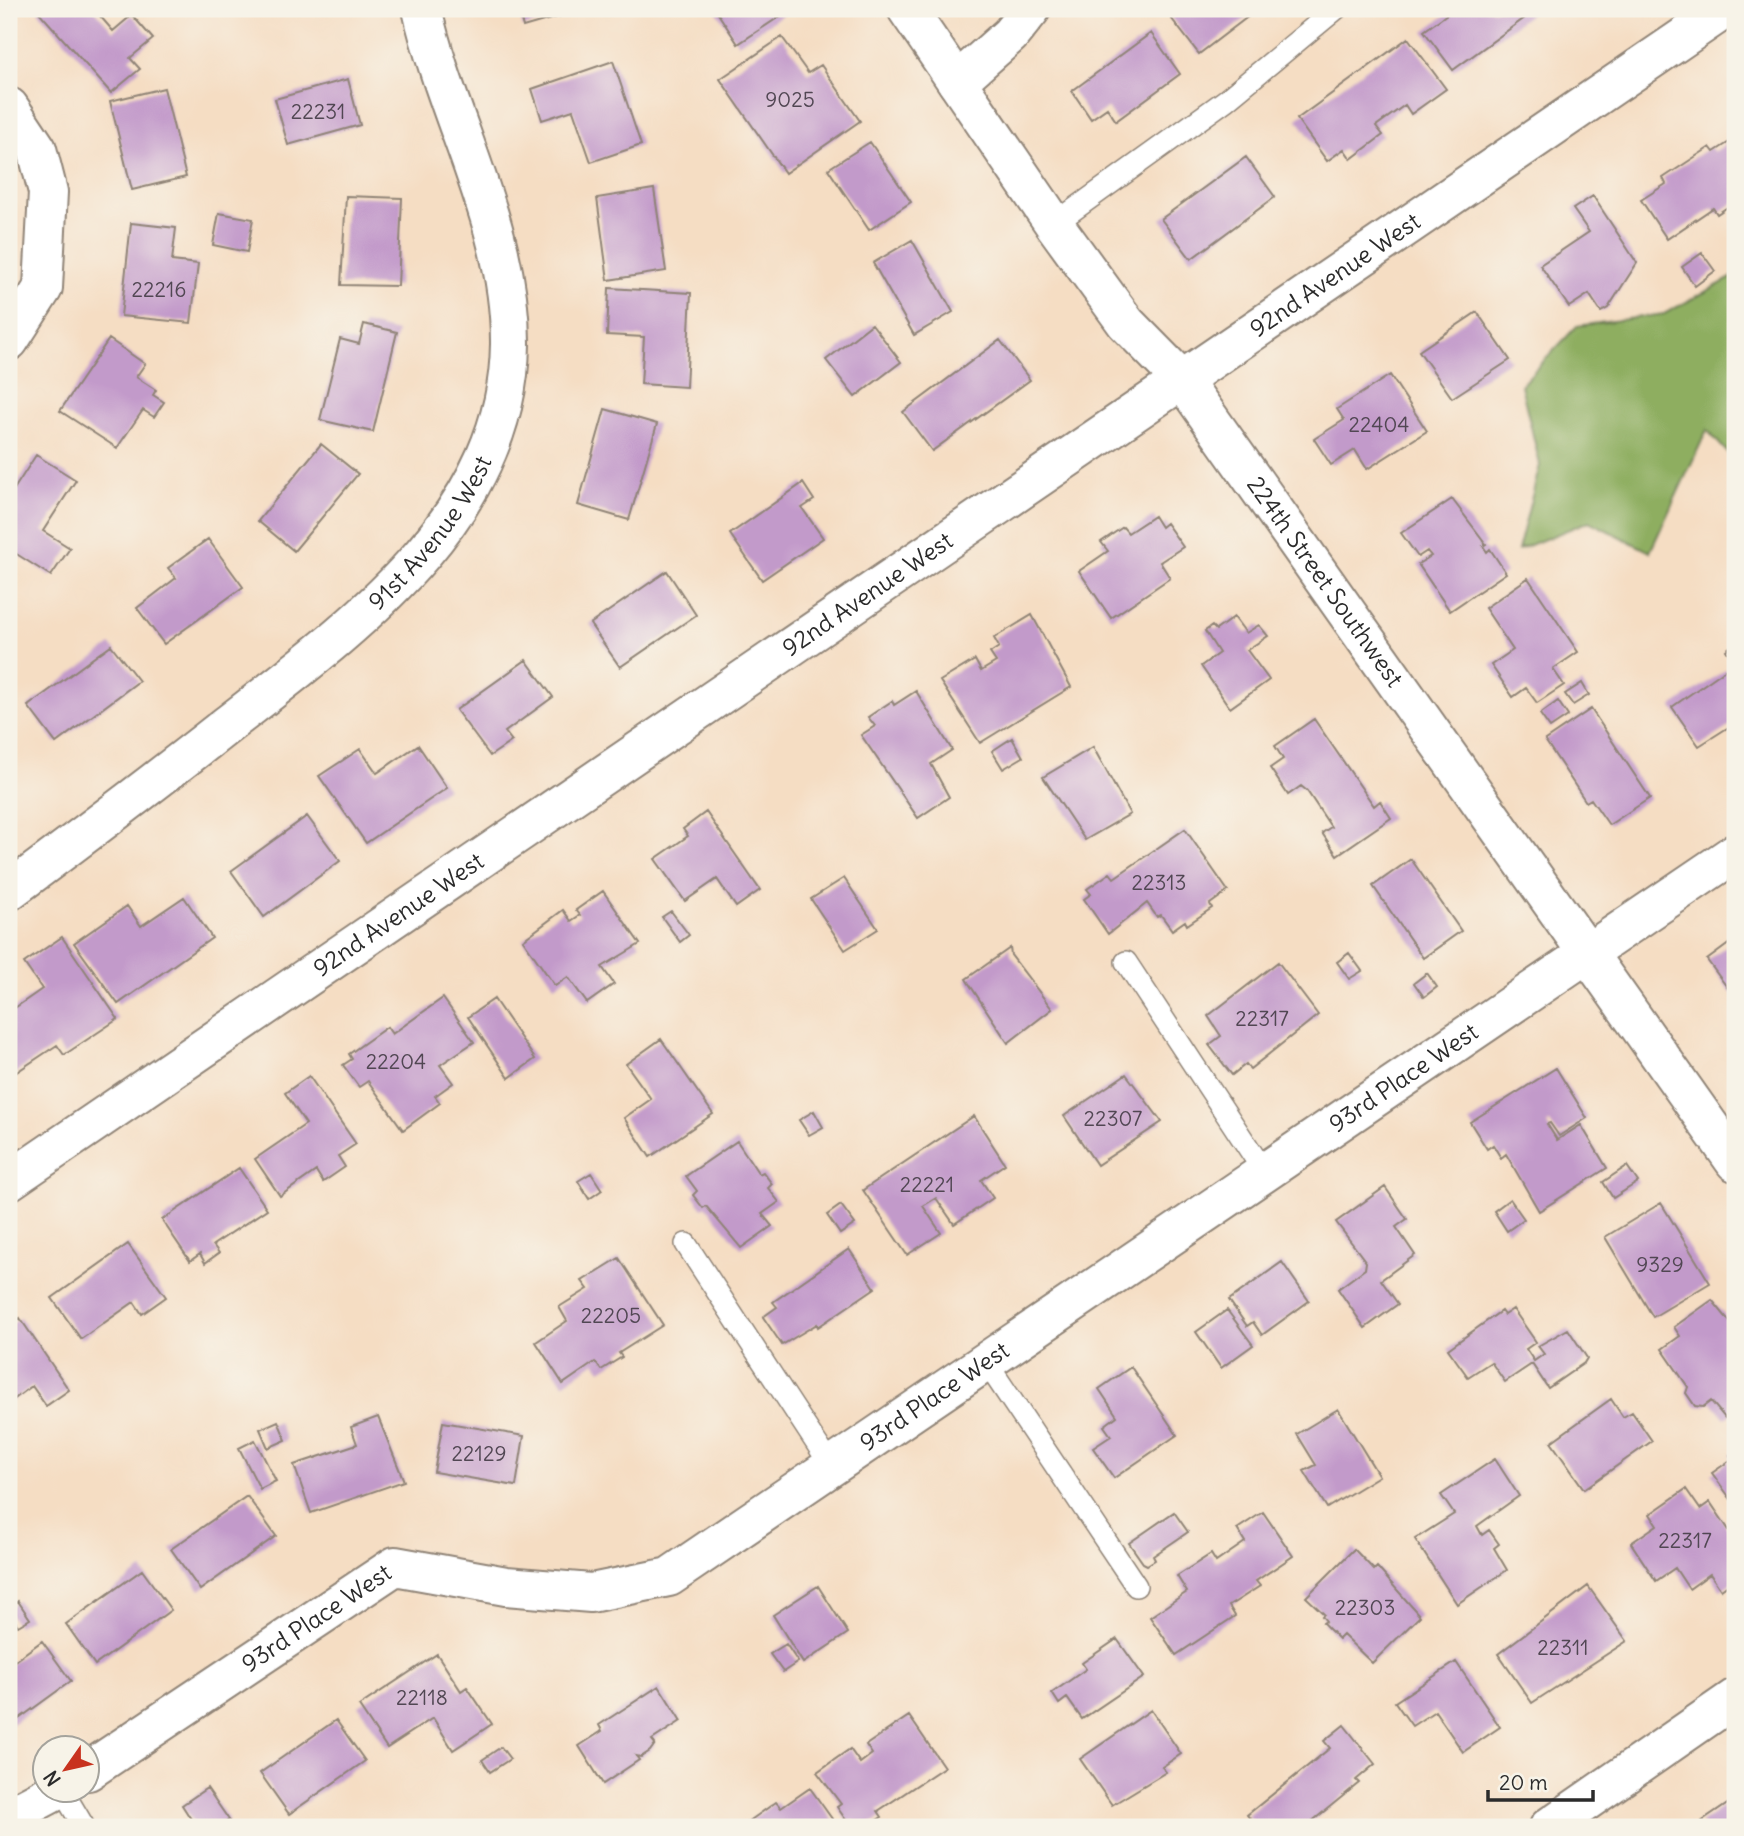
<svg xmlns="http://www.w3.org/2000/svg" width="1744" height="1836" font-family="Delius,sans-serif">
<style>
.forest{fill:#8eae61;stroke:#5c6c46;stroke-width:2}
.building{fill:#c29aca}
.lines{fill:none;stroke-linecap:round;stroke-linejoin:round}
.service-casing{stroke:#908477;stroke-width:24}
.minor-casing{stroke:#908477;stroke-width:42}
.tertiary-casing{stroke:#908477;stroke-width:42}
.service{stroke:#fff;stroke-width:21}
.minor{stroke:#fff;stroke-width:38}
.tertiary{stroke:#fff;stroke-width:38}
.labels{text-anchor:middle;stroke-width:7;stroke-linejoin:round;paint-order:stroke}
.number-label{font-size:21px;fill:#514753}
.street-label{font-size:24px;fill:#2b2b2b;stroke:#f7f3e8}
</style>
<rect width="100%" height="100%" fill="#f7f3e8"/>
<filter id="ink" filterUnits="userSpaceOnUse"><feTurbulence type="fractalNoise" baseFrequency=".0143" numOctaves="2"/><feDisplacementMap in="SourceGraphic" scale="14" xChannelSelector="R" yChannelSelector="G"/><feConvolveMatrix kernelMatrix="1 2 1 2 8 2 1 2 1" color-interpolation-filters="sRGB"/></filter>
<filter id="wash" filterUnits="userSpaceOnUse"><feTurbulence type="fractalNoise" baseFrequency=".00686" numOctaves="4" result="noise"/><feDisplacementMap in="SourceGraphic" scale="28" xChannelSelector="R" yChannelSelector="G"/><feGaussianBlur stdDeviation="1.57" result="paint"/><feColorMatrix in="noise" values="0 0 0 0 0 0 0 0 0 0 0 0 0 0 0 0 0 1.4 0 .05"/><feComposite in="paint" operator="in"/></filter>
<g filter="url(#wash)">
<rect width="100%" height="100%" fill="#f5ddc3"/>
<path class="forest" d="M1735 276V461L1707 430 1650 552 1589 521 1518 550 1540 465 1521 385 1577 326 1664 314Z"/>
<g id="blocks">
<path class="building" d="M41 9H94L113 31 132 15 153 39 130 58 140 69 111 93 38 11Z
M518 9H569L568 14 523 27Z
M715 9H782L785 13 738 44Z
M1175 9H1258L1199 54 1168 14Z
M1454 9H1537L1453 70 1424 31Z
M1151 33 1180 74 1116 121 1107 108 1091 119 1072 91Z
M782 37 808 73 821 65 860 121 785 173 720 79Z
M1408 38 1446 89 1411 114 1405 105 1376 126 1383 135 1351 159 1344 149 1327 161 1297 119Z
M613 61 641 145 591 162 573 110 542 120 532 89Z
M348 79 360 125 288 145 275 99Z
M164 88 186 177 132 190 110 101Z
M1734 139 1735 202 1717 214 1713 208 1667 239 1641 200 1666 184 1663 178 1710 147 1714 152Z
M870 142 911 202 869 230 828 169Z
M1246 157 1275 197 1191 259 1161 219Z
M654 189 666 271 608 280 597 198Z
M346 196 402 198 398 286 341 285Z
M1593 196 1637 263 1608 308 1601 312 1589 294 1569 307 1540 265 1589 232 1573 209Z
M219 213 253 219 247 252 213 245Z
M131 223 176 228 172 261 198 264 191 323 121 316Z
M912 240 953 312 914 335 873 263Z
M1702 253 1715 271 1695 286 1682 267Z
M609 288 691 293 686 387 641 384 644 337 607 335Z
M1477 312 1510 360 1452 398 1419 351Z
M364 324 397 332 373 432 320 420 340 339 359 344Z
M872 324 901 362 855 397 826 360Z
M109 339 145 364 136 377 156 390 153 395 164 402 154 417 143 410 117 448 60 411Z
M1000 340 1030 380 932 451 903 412Z
M1390 375 1427 431 1367 469 1355 450 1331 465 1314 439 1344 420 1337 409Z
M605 409 657 424 629 520 578 505Z
M321 444 358 474 294 551 258 521Z
M36 455 76 480 43 531 70 548 51 576 15 553 9 562V497Z
M803 483 814 500 802 508 823 538 762 580 730 534Z
M1452 499 1486 544 1483 546 1487 552 1490 549 1506 573 1450 611 1418 564 1431 556 1427 551 1418 557 1401 533Z
M1154 516 1161 527 1166 523 1183 547 1160 562 1170 578 1111 618 1079 571 1108 551 1101 542 1123 527 1128 533Z
M208 539 243 587 164 644 137 608 176 578 168 568Z
M667 571 696 615 620 667 590 624Z
M1528 578 1578 652 1553 669 1564 685 1537 703 1526 688 1513 697 1491 665 1513 650 1485 608Z
M1032 615 1071 687 980 743 940 681 975 660 981 671 996 662 990 653 999 647 994 638Z
M1234 617 1246 633 1259 625 1268 636 1247 650 1269 680 1230 708 1201 666 1219 653 1205 631 1212 626 1216 630Z
M1735 643V723L1699 746 1672 707 1735 663 1726 650Z
M111 645 139 681 56 743 28 706Z
M526 660 553 697 505 732 512 741 490 756 456 710Z
M1582 683 1589 695 1573 705 1565 694Z
M916 691 952 750 931 764 949 797 918 818 861 735 875 726 868 717 892 701 894 705Z
M1558 701 1568 716 1550 728 1540 714Z
M1591 709 1650 798 1609 825 1591 799 1586 802 1545 740Z
M1314 719 1374 806 1380 801 1391 818 1337 855 1322 833 1331 827 1307 791 1301 786 1288 795 1270 768 1283 759 1275 746Z
M1012 738 1023 757 1003 769 992 751Z
M418 745 447 788 366 843 319 776 360 749 377 773Z
M1093 747 1130 814 1085 840 1043 777Z
M706 812 760 890 736 907 717 879 685 901 655 859 688 836 683 829Z
M307 816 340 861 264 917 231 871Z
M1185 829 1228 891 1210 904 1212 908 1187 925 1185 921 1172 930 1161 915 1157 917 1147 903 1108 934 1084 899 1091 894 1087 889 1110 873 1114 878Z
M1411 859 1461 931 1423 958 1373 886Z
M844 878 878 929 845 950 811 899Z
M603 891 640 944 602 967 614 984 587 1003 568 977 555 986 523 940 563 910 571 921 580 915 576 910Z
M184 897 212 938 118 1004 74 943 127 906 141 926Z
M671 911 689 935 680 942 662 917Z
M62 937 118 1019 64 1055 57 1045 12 1075 9 1070V1012L42 989 24 963Z
M1730 943 1732 947 1735 945V998L1707 960Z
M1010 948 1011 955 1052 1009 1008 1043 966 979Z
M1349 953 1362 971 1349 979 1337 962Z
M1278 962 1318 1015 1250 1069 1246 1064 1232 1075 1209 1045 1221 1036 1208 1016Z
M1427 973 1437 987 1424 997 1414 983Z
M443 998 474 1042 440 1065 453 1083 435 1096 440 1103 403 1130 368 1081 359 1087 343 1065 352 1059 349 1054 387 1027 392 1034Z
M494 999 535 1059 509 1078 468 1017Z
M661 1039 713 1114 650 1157 624 1118 651 1099 626 1064Z
M1556 1068 1587 1118 1559 1136 1550 1123 1547 1124 1557 1140 1581 1125 1607 1168 1539 1211 1506 1154 1501 1158 1493 1145 1487 1149 1470 1122Z
M1126 1074 1162 1122 1097 1165 1064 1116Z
M309 1076 356 1144 338 1156 345 1167 323 1182 316 1171 280 1196 255 1159 306 1124 285 1093Z
M814 1111 823 1127 809 1135 799 1120Z
M974 1116 1005 1164 981 1180 993 1198 954 1224 936 1198 923 1206 941 1233 907 1255 863 1190Z
M737 1141 759 1174 763 1172 772 1184 768 1188 779 1202 762 1214 772 1226 741 1248 706 1206 703 1208 693 1195 697 1191 686 1176Z
M1627 1166 1638 1182 1613 1198 1603 1182Z
M239 1168 267 1209 213 1245 219 1253 205 1263 200 1254 190 1261 162 1220Z
M591 1173 602 1190 589 1199 578 1181Z
M1385 1187 1407 1219 1396 1227 1415 1255 1381 1280 1398 1304 1365 1328 1338 1289 1365 1269 1366 1262 1336 1222Z
M1510 1199 1524 1219 1507 1231 1494 1211Z
M1661 1203 1710 1283 1653 1317 1605 1237Z
M841 1205 855 1224 840 1234 827 1215Z
M128 1244 166 1297 142 1314 134 1302 81 1339 52 1298Z
M849 1249 875 1288 818 1327 817 1324 782 1345 763 1317 777 1307 773 1302Z
M619 1258 663 1325 619 1353 622 1357 601 1370 595 1362 563 1384 536 1342 567 1321 559 1307 588 1289 582 1281Z
M1282 1262 1309 1301 1262 1335 1253 1322 1247 1326 1229 1300Z
M1712 1300 1735 1328V1411L1725 1418 1711 1401 1703 1407 1695 1406 1686 1393 1688 1387 1662 1349 1680 1336 1674 1327Z
M1513 1309 1536 1342 1526 1349 1534 1361 1544 1354 1538 1346 1568 1329 1587 1358 1584 1363 1548 1388 1532 1364 1505 1382 1491 1362 1468 1377 1448 1349 1501 1311 1504 1315Z
M1227 1310 1253 1345 1221 1368 1196 1332Z
M20 1318 69 1390 46 1406 32 1386 9 1403V1326Z
M1131 1367 1177 1435 1114 1478 1093 1448 1111 1436 1104 1426 1117 1416 1099 1389Z
M1611 1399 1623 1417 1632 1412 1652 1441 1584 1489 1551 1442Z
M1338 1409 1379 1476 1327 1508 1304 1471 1316 1465 1297 1434Z
M378 1417 404 1481 311 1513 294 1465 357 1444 351 1427Z
M278 1421 286 1440 268 1448 260 1429Z
M443 1422 524 1436 516 1486 434 1472Z
M255 1440 276 1481 260 1489 239 1448Z
M1735 1451V1505L1712 1473 1732 1459 1730 1455Z
M1495 1459 1519 1496 1477 1526 1482 1535 1489 1530 1499 1544 1494 1548 1507 1570 1457 1604 1415 1539 1454 1514 1441 1495Z
M1686 1489 1700 1509 1710 1502 1735 1539V1580L1721 1590 1710 1574 1689 1589 1675 1568 1656 1581 1631 1543 1657 1525 1650 1514Z
M247 1496 276 1536 200 1590 171 1549Z
M1174 1512 1188 1532 1153 1556 1155 1560 1147 1565 1143 1563 1129 1543Z
M1263 1512 1293 1556 1256 1581 1260 1586 1229 1606 1235 1616 1176 1655 1150 1617 1187 1592 1177 1576 1211 1554 1216 1562 1245 1542 1237 1529Z
M1354 1549 1374 1570 1377 1567 1420 1616 1372 1663 1343 1635 1339 1639 1323 1623 1326 1621 1322 1616 1324 1614 1306 1597Z
M142 1570 171 1610 95 1665 66 1624Z
M818 1586 848 1633 803 1663 773 1615Z
M1588 1586 1627 1641 1532 1703 1498 1654Z
M18 1601 30 1619 18 1626 9 1613V1608Z
M1117 1639 1144 1677 1082 1719 1067 1698 1059 1704 1052 1693 1086 1669 1082 1663Z
M42 1641 71 1681 9 1726V1665Z
M786 1644 798 1662 783 1672 770 1654Z
M437 1654 461 1691 467 1687 492 1724 453 1750 433 1718 387 1748 359 1706Z
M1456 1662 1500 1727 1463 1752 1435 1711 1412 1726 1395 1702Z
M659 1686 681 1721 652 1740 655 1744 650 1751 641 1757 636 1756 639 1760 603 1784 579 1746 602 1731 599 1725Z
M1151 1710 1181 1754 1162 1767 1166 1772 1112 1805 1080 1759Z
M909 1716 944 1767 878 1811 882 1817 865 1827H858L853 1820 848 1823 837 1807 841 1804 817 1772 850 1749 860 1763 872 1754 866 1745Z
M336 1720 365 1761 289 1814 260 1773Z
M1344 1725 1375 1764 1356 1780 1359 1783 1305 1827H1257L1247 1815 1330 1748 1324 1741Z
M501 1747 510 1759 490 1772 482 1760Z
M207 1788 229 1820 225 1823 228 1827H196L182 1805Z
M810 1788 835 1823 830 1827H741L776 1802 781 1808Z
M1735 1799V1827H1704L1701 1822Z"/>
</g>
</g>
<g filter="url(#ink)">
<use href="#blocks" fill-opacity="0" stroke="#908477" stroke-width="2"/>
<g class="lines">
<defs>
<path id="service" d="M1054 224 1226 100 1336 9
M1126 962 1265 1173
M686 1244 832 1467
M986 1362 1136 1586
M62 1790 84 1827"/>
<g id="minor">
<path d="M957 82 1010 35 1031 9"/>
<path d="M9 107 37 149 48 192 43 288 9 341"/>
<path id="s1" d="M9 891C82 837 155 782 227 725 351 629 508 517 510 344 511 226 447 121 422 9"/>
<path id="s2" d="M9 1181 1725 9"/>
<path id="s3" d="M88 1771 395 1566 506 1586 591 1593 669 1577 1735 853"/>
<path d="M9 1816 58 1790"/>
</g>
<g id="tertiary">
<path id="s4" d="M907 9 1054 224 1126 323 1183 381 1735 1162"/>
<path d="M1549 1827 1735 1698"/>
</g>
</defs>
<use href="#service" class="service-casing"/>
<use href="#minor" class="minor-casing"/>
<use href="#tertiary" class="tertiary-casing"/>
<use href="#service" class="service"/>
<use href="#minor" class="minor"/>
<use href="#tertiary" class="tertiary"/>
</g>
</g>
<g class="labels">
<g class="number-label">
<text x="790" y="107">9025</text>
<text x="318" y="119">22231</text>
<text x="159" y="297">22216</text>
<text x="1379" y="432">22404</text>
<text x="1159" y="890">22313</text>
<text x="1262" y="1026">22317</text>
<text x="396" y="1069">22204</text>
<text x="1113" y="1126">22307</text>
<text x="927" y="1192">22221</text>
<text x="1660" y="1272">9329</text>
<text x="611" y="1323">22205</text>
<text x="479" y="1461">22129</text>
<text x="1685" y="1548">22317</text>
<text x="1365" y="1615">22303</text>
<text x="1563" y="1655">22311</text>
<text x="422" y="1705">22118</text>
</g>
<g class="street-label">
<text dy="8" stroke="none"><textPath href="#s2" startOffset="1606">92nd Avenue West</textPath></text>
<text dy="8" stroke="none"><textPath href="#s1" startOffset="556">91st Avenue West</textPath></text>
<text dy="8" stroke="none"><textPath href="#s4" startOffset="710">224th Street Southwest</textPath></text>
<text dy="8" stroke="none"><textPath href="#s2" startOffset="1040">92nd Avenue West</textPath></text>
<text dy="8" stroke="none"><textPath href="#s2" startOffset="472">92nd Avenue West</textPath></text>
<text dy="8" stroke="none"><textPath href="#s3" startOffset="1535">93rd Place West</textPath></text>
<text dy="8" stroke="none"><textPath href="#s3" startOffset="968">93rd Place West</textPath></text>
<text dy="8" stroke="none"><textPath href="#s3" startOffset="275">93rd Place West</textPath></text>
</g>
</g>
<rect width="1744" height="1836" fill="none" stroke="#f7f3e8" stroke-width="35"/>
<g transform="translate(66 1769) rotate(236)"><circle r="33" fill="#f7f3e8" stroke="#a5a39c" stroke-width="2"/>
<path d="M0-5L12 26L0 18L-12 26Z" fill="#c8321e"/>
<text y="-10" font-size="19" font-weight="bold" text-anchor="middle" fill="#2b2b2b">N</text>
</g>
<path d="M1488 1790v10h105v-10" fill="none" stroke="#2b2b2b" stroke-width="3.5"/>
<text x="1499" y="1790" font-size="21" fill="#2b2b2b" stroke="#f7f3e8" stroke-width="5" paint-order="stroke">20 m</text>
</svg>
